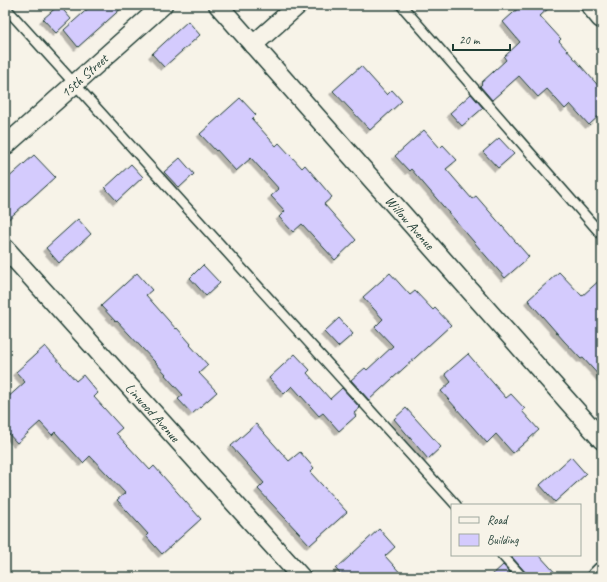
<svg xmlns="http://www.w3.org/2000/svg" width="607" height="582" font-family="Caveat,sans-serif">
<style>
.building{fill:#d4cbfd;stroke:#1f3d34;filter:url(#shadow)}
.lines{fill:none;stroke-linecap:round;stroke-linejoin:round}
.lane-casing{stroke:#1f3d34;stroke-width:12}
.street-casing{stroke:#1f3d34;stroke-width:21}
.secondary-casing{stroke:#1f3d34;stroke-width:25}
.lane{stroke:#f7f3e8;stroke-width:9}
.street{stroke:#f7f3e8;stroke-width:18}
.secondary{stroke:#f7f3e8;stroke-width:22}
.labels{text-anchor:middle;stroke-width:3;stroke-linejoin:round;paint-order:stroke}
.street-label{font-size:14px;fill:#1f3d34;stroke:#f7f3e8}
</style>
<defs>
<filter id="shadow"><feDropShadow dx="-3.5" dy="3.5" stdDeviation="0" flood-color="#0004"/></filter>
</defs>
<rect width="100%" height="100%" fill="#f7f3e8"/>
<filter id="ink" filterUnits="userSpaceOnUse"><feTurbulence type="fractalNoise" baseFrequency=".025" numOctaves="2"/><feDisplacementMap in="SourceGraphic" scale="8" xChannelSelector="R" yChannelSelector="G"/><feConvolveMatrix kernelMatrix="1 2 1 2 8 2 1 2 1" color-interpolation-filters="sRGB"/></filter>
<g filter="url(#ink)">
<path class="building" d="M59 5 71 19 56 33 43 19Z
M92 5H125L78 47 64 30Z
M522 5H552L540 16 561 39 559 41 602 90V113L589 125 570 104 565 109 547 89 538 97 519 76 492 100 480 86 482 84 481 83 506 60 504 57 520 42 503 22Z
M188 21 200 35 164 67 152 54Z
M361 66 387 95 392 90 402 101 370 130 333 91Z
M471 94 483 108 462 126 450 113Z
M240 98 256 115 252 119 276 146 279 143 302 168 305 165 332 197 324 204 356 240 335 260 302 224 293 232 279 217 285 211 271 196 279 189 251 158 236 171 217 150 216 151 200 134Z
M424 130 440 148 443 145 457 160 446 169 472 199 476 196 529 257 505 278 411 169 409 171 395 156Z
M499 138 514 154 498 168 483 152Z
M34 155 55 177 5 222V181Z
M180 158 194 174 179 188 164 172Z
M131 164 143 177 117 201 105 188Z
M78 219 91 234 59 263 46 248Z
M203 265 220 283 206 296 190 278Z
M559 272 582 296 602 278V379L583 358 581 359 564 341 528 300Z
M137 273 152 290 146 295 176 329 177 328 191 344 190 345 208 365 199 373 217 392 192 414 178 399 183 395 165 375 166 374 117 321 116 322 101 306Z
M390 273 410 295 415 291 433 310 435 308 451 325 369 400 351 380 365 368 367 370 393 346 375 327 383 319 363 297Z
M339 318 353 334 338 347 324 332Z
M45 346 76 381 83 375 98 393 94 397 122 428 116 433 150 470 154 466 201 519 162 554 146 536 148 534 117 500 125 493 90 456 83 463 55 432 52 435 40 422 17 443 5 430V400L25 382 16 372Z
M295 354 310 370 307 373 330 399 342 388 360 408 354 413 356 416 339 431 323 413 319 416 292 386 284 394 269 378Z
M468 354 506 398 511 394 525 409 522 411 539 430 513 453 496 434 487 443 441 391 451 382 445 374Z
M406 408 441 447 428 459 394 419Z
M256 424 289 461 300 452 314 468 310 472 347 512 310 545 258 489 264 483 231 446Z
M571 457 586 474 555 502 540 485Z
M379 529 395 547 385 556 404 577H343L336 569Z
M514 555H539L559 577H528L526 573 512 557Z
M503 565 514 577H490Z"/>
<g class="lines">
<defs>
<path id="lane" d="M401 5 602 235
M5 7 456 505
M502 555 522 577"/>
<g id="street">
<path id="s1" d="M218 5 602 440"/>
<path d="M253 45 298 5"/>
<path id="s2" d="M5 146 163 5"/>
<path id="s3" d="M5 248 301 577"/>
<path d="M596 577 602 571"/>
</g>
<path id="secondary" d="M592 5 602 17"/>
</defs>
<use href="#lane" class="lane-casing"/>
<use href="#street" class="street-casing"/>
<use href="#secondary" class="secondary-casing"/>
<use href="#lane" class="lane"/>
<use href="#street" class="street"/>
<use href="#secondary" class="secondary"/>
</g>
</g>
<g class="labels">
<g class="street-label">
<text dy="5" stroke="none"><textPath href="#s2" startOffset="106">15th Street</textPath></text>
<text dy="5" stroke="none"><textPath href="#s1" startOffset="290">Willow Avenue</textPath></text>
<text dy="5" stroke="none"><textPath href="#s3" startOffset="221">Linwood Avenue</textPath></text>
</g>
</g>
<rect width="607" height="582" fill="none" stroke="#f7f3e8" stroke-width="20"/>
<rect x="10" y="10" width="587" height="562" fill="none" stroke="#1f3d34" stroke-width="1.5" filter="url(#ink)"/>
<rect x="451" y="504" width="130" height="52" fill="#f7f3e8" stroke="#a1aaa0"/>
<rect x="459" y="517" width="20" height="6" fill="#f7f3e8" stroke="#a1aaa0"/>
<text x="487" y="524" font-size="12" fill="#1f3d34">Road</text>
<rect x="459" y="534" width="20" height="12" fill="#d4cbfd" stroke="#a1aaa0"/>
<text x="487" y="544" font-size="12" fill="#1f3d34">Building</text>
<path d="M453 44v6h57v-6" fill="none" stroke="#1f3d34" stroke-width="2"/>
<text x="459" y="44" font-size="12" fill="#1f3d34" stroke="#f7f3e8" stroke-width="3" paint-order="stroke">20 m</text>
</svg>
